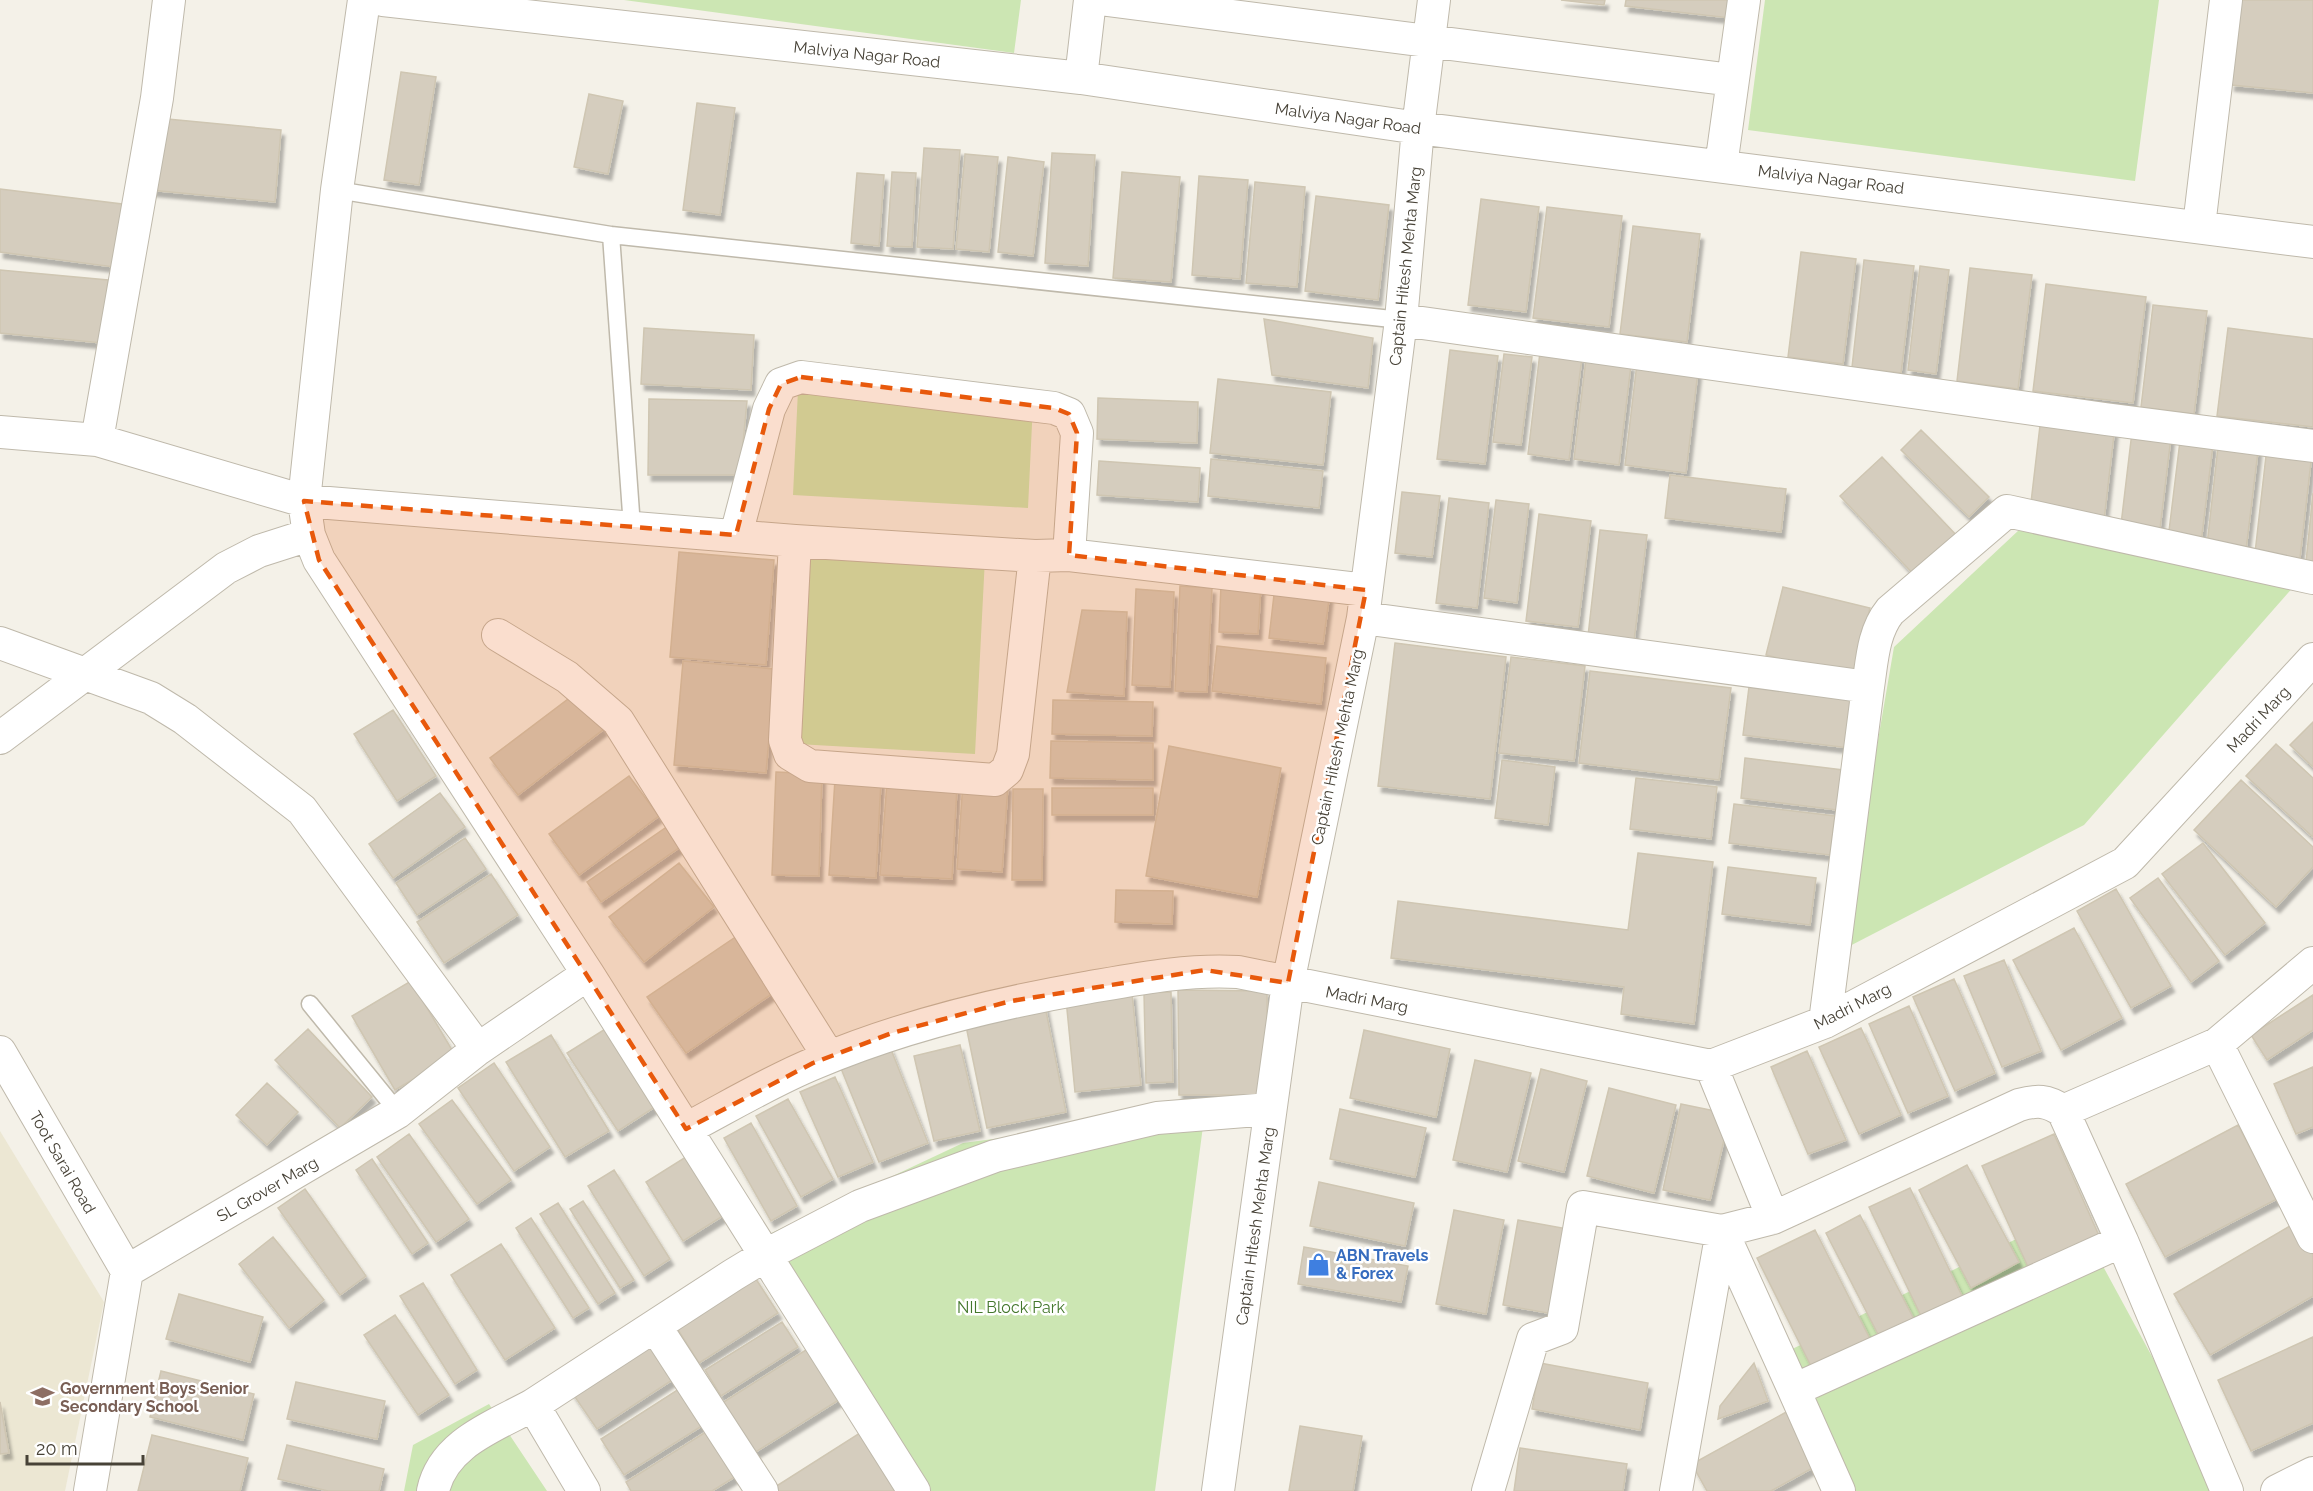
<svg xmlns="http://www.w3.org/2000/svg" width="2313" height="1491" font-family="Raleway,sans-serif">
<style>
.education{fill:#ece7d3}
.green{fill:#cce6b3}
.building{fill:#d5cdbe;stroke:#cfc6b2;stroke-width:1.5;filter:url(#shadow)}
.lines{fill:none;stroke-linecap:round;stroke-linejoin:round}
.service-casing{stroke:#bfb9ab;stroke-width:19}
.minor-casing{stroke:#bfb9ab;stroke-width:34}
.service{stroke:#fff;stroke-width:16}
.minor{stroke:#fff;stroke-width:32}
.marked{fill:#e8590c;fill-opacity:0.2;stroke:#e8590c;stroke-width:4.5;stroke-dasharray:12 8;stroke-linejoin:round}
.labels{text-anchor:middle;stroke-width:5;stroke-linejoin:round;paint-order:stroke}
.street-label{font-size:16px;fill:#474237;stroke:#fff}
.shop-label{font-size:16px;font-weight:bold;fill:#366cbe;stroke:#fff;text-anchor:start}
.park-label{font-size:16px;fill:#43772c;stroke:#fff}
.education-label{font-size:16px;font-weight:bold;fill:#785e54;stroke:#fff;text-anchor:start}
</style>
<defs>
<filter id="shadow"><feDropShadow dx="3.5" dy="6" stdDeviation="1.5" flood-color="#0004"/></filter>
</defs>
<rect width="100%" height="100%" fill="#f4f1e8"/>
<path class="education" d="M0 1131 104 1302 65 1491H0Z"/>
<path class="green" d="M624 0H1021L1014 53Z
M1765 0H2159L2135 181 1748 130Z
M798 390 1033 403 1028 508 793 495Z
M2019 530 2303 576 2084 825 1842 950 1894 647Z
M807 548 985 558 975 754 797 744Z
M1205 1111 1155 1491H930L763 1237 963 1143Z
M2073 1211 2225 1491H1829L1764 1363Z
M489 1404 547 1491H404L413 1445Z"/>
<path class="building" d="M1561 0H1605L1604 5Z
M1626 0H1733L1730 18 1625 6Z
M2239 0H2313V93L2231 85Z
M401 72 436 77 419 185 384 180Z
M589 94 623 101 608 174 574 167Z
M697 103 735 108 720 215 683 210Z
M157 118 281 130 275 202 150 190Z
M924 148 960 150 953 249 917 247Z
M1052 153 1095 155 1088 266 1045 263Z
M965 154 998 157 989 252 956 249Z
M1008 157 1044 162 1033 256 998 252Z
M892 172 916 173 912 247 887 246Z
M1122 172 1180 177 1171 282 1113 278Z
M857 173 884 175 879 246 851 243Z
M1199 176 1248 180 1240 279 1192 275Z
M1255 182 1305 187 1297 287 1246 283Z
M0 189 122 204 114 267 0 252Z
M1316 196 1389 205 1378 300 1305 291Z
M1481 199 1539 207 1526 312 1468 305Z
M1547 207 1622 216 1609 327 1533 318Z
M1633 226 1700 234 1687 342 1620 334Z
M1801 252 1856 259 1843 364 1788 357Z
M1864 260 1914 266 1901 373 1852 367Z
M1920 266 1949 270 1936 374 1908 370Z
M1970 268 2032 275 2018 389 1957 381Z
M0 270 108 280 102 343 0 333Z
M2046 284 2146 297 2133 403 2033 391Z
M2153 305 2207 311 2194 414 2141 407Z
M1264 319 1373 338 1368 388 1272 375Z
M644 328 754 335 751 390 641 384Z
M2228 328 2313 339V427L2217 416Z
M1450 350 1498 356 1485 464 1437 459Z
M1540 352 1582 357 1569 460 1528 454Z
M1504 354 1532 357 1521 445 1493 442Z
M1586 359 1631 365 1619 465 1574 459Z
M1637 363 1698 371 1686 473 1625 465Z
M1218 379 1331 392 1323 465 1210 453Z
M1098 398 1198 402 1197 443 1097 439Z
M649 399 747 401 740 475H648Z
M2041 417 2115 426 2104 520 2030 511Z
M1921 430 1989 497 1969 517 1901 450Z
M2132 432 2171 437 2159 537 2120 533Z
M2219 438 2259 443 2246 550 2207 545Z
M2180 441 2213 445 2201 543 2168 539Z
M2267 447 2312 453 2300 558 2255 553Z
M1882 457 1959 538 1917 578 1840 496Z
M1211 459 1323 471 1319 508 1208 496Z
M1099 461 1200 468 1198 502 1097 495Z
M1670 475 1786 489 1781 532 1665 518Z
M1402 492 1440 496 1432 557 1395 553Z
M2313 493V563L2306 562Z
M1449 498 1489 503 1477 608 1436 603Z
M1496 500 1529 504 1517 603 1484 598Z
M1539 514 1591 521 1578 627 1526 621Z
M1600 530 1647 535 1634 641 1588 636Z
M679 552 774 560 766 665 670 657Z
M1221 584 1261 585 1258 634 1219 632Z
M1180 586 1212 588 1207 692 1175 691Z
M1275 586 1330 592 1323 644 1269 638Z
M1783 587 1870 608 1854 677 1766 655Z
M1136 589 1174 592 1170 687 1132 685Z
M1082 610 1127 612 1124 696 1067 692Z
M1395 643 1506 657 1490 799 1378 786Z
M1217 646 1326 658 1321 704 1212 691Z
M1511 657 1585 666 1574 761 1499 753Z
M683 661 775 669 766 773 674 765Z
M1590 671 1731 688 1719 780 1579 763Z
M1750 679 1856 693 1849 748 1743 735Z
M576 693 604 729 518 795 490 758Z
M1053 700 1153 702 1152 736 1052 734Z
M393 710 436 776 397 801 354 734Z
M2313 722V767L2290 745Z
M1051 741 1153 743V780L1050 778Z
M2276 744 2313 778V837L2246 776Z
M1169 746 1281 768 1257 897 1146 876Z
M1745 758 1843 770 1837 810 1741 798Z
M1502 760 1555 767 1548 825 1495 818Z
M776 772 822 774 819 876 772 875Z
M629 776 659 816 579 875 549 834Z
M1636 778 1717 787 1711 839 1630 829Z
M835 779 881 781 876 878 829 875Z
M2241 780 2313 847V867L2276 907 2194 830Z
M887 782 957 787 952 879 880 875Z
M963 782 1008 785 1002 872 957 869Z
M1052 788H1153V815H1052Z
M1013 789H1043L1042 880H1012Z
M440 793 465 827 393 878 369 844Z
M1734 804 1835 816 1830 855 1729 843Z
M668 826 683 845 601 902 587 882Z
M465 838 486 869 417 915 396 883Z
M2203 843 2265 923 2225 955 2162 874Z
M1638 853 1713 862 1694 1024 1621 1014 1624 987 1391 958 1398 901 1628 930Z
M679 863 714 907 644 962 609 917Z
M1728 867 1816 878 1810 925 1722 914Z
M491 874 518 915 444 963 417 922Z
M2158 878 2219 961 2191 982 2130 898Z
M2116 889 2171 986 2131 1008 2077 911Z
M1116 890 1173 891 1172 924 1115 922Z
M2074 928 2122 1018 2061 1050 2013 960Z
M737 936 776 991 686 1053 647 997Z
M2004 960 2041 1051 2002 1067 1964 976Z
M1954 979 1995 1073 1955 1091 1913 997Z
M411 981 455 1055 395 1090 352 1016Z
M1178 990 1267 991V1095H1179Z
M1171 992 1173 1082 1146 1083 1144 993Z
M1132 993 1141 1085 1075 1092 1066 999Z
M2313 995V1030L2267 1060 2251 1035Z
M1044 1001 1066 1112 987 1128 964 1016Z
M1909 1006 1948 1096 1908 1113 1869 1024Z
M610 1026 661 1103 618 1131 567 1053Z
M1861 1028 1901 1115 1859 1134 1819 1047Z
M308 1029 372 1097 340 1128 275 1060Z
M1364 1030 1450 1049 1436 1117 1350 1098Z
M551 1035 609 1131 565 1157 506 1062Z
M960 1045 980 1131 934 1141 914 1056Z
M890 1047 928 1143 879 1162 840 1066Z
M1807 1051 1846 1140 1808 1154 1771 1067Z
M1475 1060 1531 1073 1507 1172 1453 1160Z
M494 1063 550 1147 514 1171 458 1088Z
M2313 1067V1127L2296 1134 2274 1084Z
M1541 1069 1587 1081 1564 1172 1518 1161Z
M835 1077 873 1162 838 1177 800 1092Z
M267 1083 298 1112 267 1145 236 1115Z
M1609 1088 1676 1105 1654 1193 1587 1176Z
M788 1099 833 1179 801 1197 756 1116Z
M452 1100 511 1180 477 1204 419 1124Z
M1681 1104 1730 1114 1710 1200 1663 1190Z
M1340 1109 1426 1128 1415 1177 1330 1159Z
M751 1123 797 1206 771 1221 724 1138Z
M2238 1125 2277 1199 2165 1257 2126 1184Z
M409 1134 469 1219 436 1242 377 1157Z
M2054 1134 2100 1238 2029 1269 1982 1166Z
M689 1155 726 1214 683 1241 646 1182Z
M372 1159 428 1243 412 1254 356 1170Z
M1967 1165 2019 1262 1971 1288 1919 1190Z
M614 1170 670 1259 644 1276 588 1186Z
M1319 1182 1414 1203 1405 1246 1310 1226Z
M1910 1188 1963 1298 1922 1318 1869 1207Z
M305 1189 366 1276 340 1295 278 1208Z
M583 1201 634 1280 620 1288 570 1209Z
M558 1203 615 1293 598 1304 540 1214Z
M1454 1210 1504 1220 1486 1314 1436 1304Z
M1860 1215 1918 1327 1883 1344 1826 1233Z
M531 1218 589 1308 573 1318 516 1228Z
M1518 1220 1568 1229 1553 1314 1503 1305Z
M2295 1223 2313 1254V1296L2210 1355 2174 1294Z
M1815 1230 1872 1343 1814 1372 1757 1258Z
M273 1237 324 1300 289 1328 239 1264Z
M501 1244 555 1328 505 1360 451 1275Z
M1304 1247 1408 1266 1401 1302 1298 1284Z
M752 1273 778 1313 699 1363 675 1325Z
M423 1283 477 1370 455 1384 400 1296Z
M179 1294 263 1317 250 1362 166 1339Z
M395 1315 449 1395 418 1415 364 1335Z
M782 1322 798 1347 721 1396 705 1370Z
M2313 1337V1423L2251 1451 2218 1380Z
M654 1338 680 1375 597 1429 571 1391Z
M809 1348 842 1398 754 1453 722 1403Z
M1540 1363 1648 1383 1640 1430 1532 1409Z
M1754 1363 1768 1401 1718 1419 1720 1406Z
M161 1371 254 1394 243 1440 150 1417Z
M296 1382 385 1401 377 1439 287 1419Z
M682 1387 705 1424 624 1475 601 1439Z
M0 1402 9 1453 0 1454Z
M1788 1411 1818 1465 1771 1491H1707L1692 1464Z
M1300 1426 1362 1436 1353 1491H1289Z
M709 1430 738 1475 712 1491H631L626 1482Z
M863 1431 896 1491H778L775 1487Z
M152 1435 248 1458 240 1491H138Z
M287 1445 384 1469 379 1491H328L278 1479Z
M1520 1448 1627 1464 1623 1491H1514Z"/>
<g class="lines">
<defs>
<path id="service" d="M337 190 611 235 1401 320
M611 235 632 527
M310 1004 398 1112"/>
<path id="minor" d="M364 0 337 190 304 501 309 535 319 560 588 974 914 1491
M383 0 1081 78 1418 128 2313 242
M1107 0 1732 80
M1081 78 1090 0
M1721 166 1744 0
M2199 226 2226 0
M1401 320 2105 419 2313 446
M0 432 97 440 304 501 795 541 1035 556 1069 555 1366 590
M97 440 157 98 169 0
M736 535 769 409 781 384 801 377 1054 408 1069 414 1077 433 1069 555
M795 541 785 740 790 754 810 766 995 780 1007 770 1013 754 1035 556
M1363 618 1868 687
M498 635 567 677 618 721 829 1057
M0 643 151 698 185 719 302 810 478 1049
M0 738 226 568 259 551 309 535
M1825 1022 1868 687C1872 661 1873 632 1890 611L2007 511 2313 578
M2217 1044 2313 1237
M0 1052 127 1271
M1711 1066 1773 1218
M2063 1111 2217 1044 2313 963
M686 1129C728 1107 771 1081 815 1063 902 1026 993 1004 1085 988 1137 979 1186 969 1238 972L1711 1066 1825 1022 2125 863 2313 659
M655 1326 762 1491
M1794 1390 1722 1231 1773 1218 2019 1105C2037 1100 2047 1100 2063 1111L2122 1241
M90 1491 127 1271 398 1112 478 1049 588 974
M433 1491C443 1443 495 1426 533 1405
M584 1491 533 1405 733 1275 766 1255 860 1206 995 1156 1157 1118 1270 1109
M1218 1491 1288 983 1363 618 1401 320 1418 128 1434 0
M1488 1491 1533 1339 1562 1328 1583 1207 1722 1231 1676 1491
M1839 1491 1794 1390 2122 1241 2227 1491
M2277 1491 2313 1473"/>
</defs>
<use href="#service" class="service-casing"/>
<use href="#minor" class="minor-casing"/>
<use href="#service" class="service"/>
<use href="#minor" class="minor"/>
</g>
<path class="marked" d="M801 377 1054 408 1069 414 1077 433 1069 555 1366 590 1288 983 1205 970 1011 1001 892 1033 813 1063 686 1129 319 560 304 501 736 535 769 409 781 384Z"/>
<defs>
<symbol id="shop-bare" viewBox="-9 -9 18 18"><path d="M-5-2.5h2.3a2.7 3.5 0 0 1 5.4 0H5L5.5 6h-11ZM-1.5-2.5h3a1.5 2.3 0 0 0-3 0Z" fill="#3f7fe0" stroke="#fff" stroke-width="2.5" paint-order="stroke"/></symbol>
<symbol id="school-bare" viewBox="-9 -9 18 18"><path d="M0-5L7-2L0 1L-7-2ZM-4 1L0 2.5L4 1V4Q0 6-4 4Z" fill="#8d6e63" stroke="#fff" stroke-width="2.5" paint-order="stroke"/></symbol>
</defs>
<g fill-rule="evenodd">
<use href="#shop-bare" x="1302" y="1248" width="33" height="33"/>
<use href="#school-bare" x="26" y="1380" width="33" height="33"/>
</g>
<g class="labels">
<g class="street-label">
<text transform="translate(867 54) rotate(6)" y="6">Malviya Nagar Road</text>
<text transform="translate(1348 118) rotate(8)" y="6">Malviya Nagar Road</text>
<text transform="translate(1831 179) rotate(7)" y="6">Malviya Nagar Road</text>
<text transform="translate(1405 266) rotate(-84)" y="6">Captain Hitesh Mehta Marg</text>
<text transform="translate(2258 719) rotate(-47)" y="6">Madri Marg</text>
<text transform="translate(1337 747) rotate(-78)" y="6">Captain Hitesh Mehta Marg</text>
<text transform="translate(1367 999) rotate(11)" y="6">Madri Marg</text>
<text transform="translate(1852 1006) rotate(-27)" y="6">Madri Marg</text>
<text transform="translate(63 1162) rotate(60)" y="6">Toot Sarai Road</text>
<text transform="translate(267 1189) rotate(-30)" y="6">SL Grover Marg</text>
<text transform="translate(1255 1226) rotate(-82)" y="6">Captain Hitesh Mehta Marg</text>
</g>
<g class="shop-label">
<text x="1336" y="1261">ABN Travels<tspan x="1336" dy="18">&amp; Forex</tspan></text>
</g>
<g class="park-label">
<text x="1011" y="1313">NIL Block Park</text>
</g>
<g class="education-label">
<text x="60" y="1394">Government Boys Senior<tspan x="60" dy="18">Secondary School</tspan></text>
</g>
</g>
<path d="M27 1455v9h116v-9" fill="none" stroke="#474237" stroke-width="3"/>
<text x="36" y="1455" font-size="18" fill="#474237" stroke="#ffffff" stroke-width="4.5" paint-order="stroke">20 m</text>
</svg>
